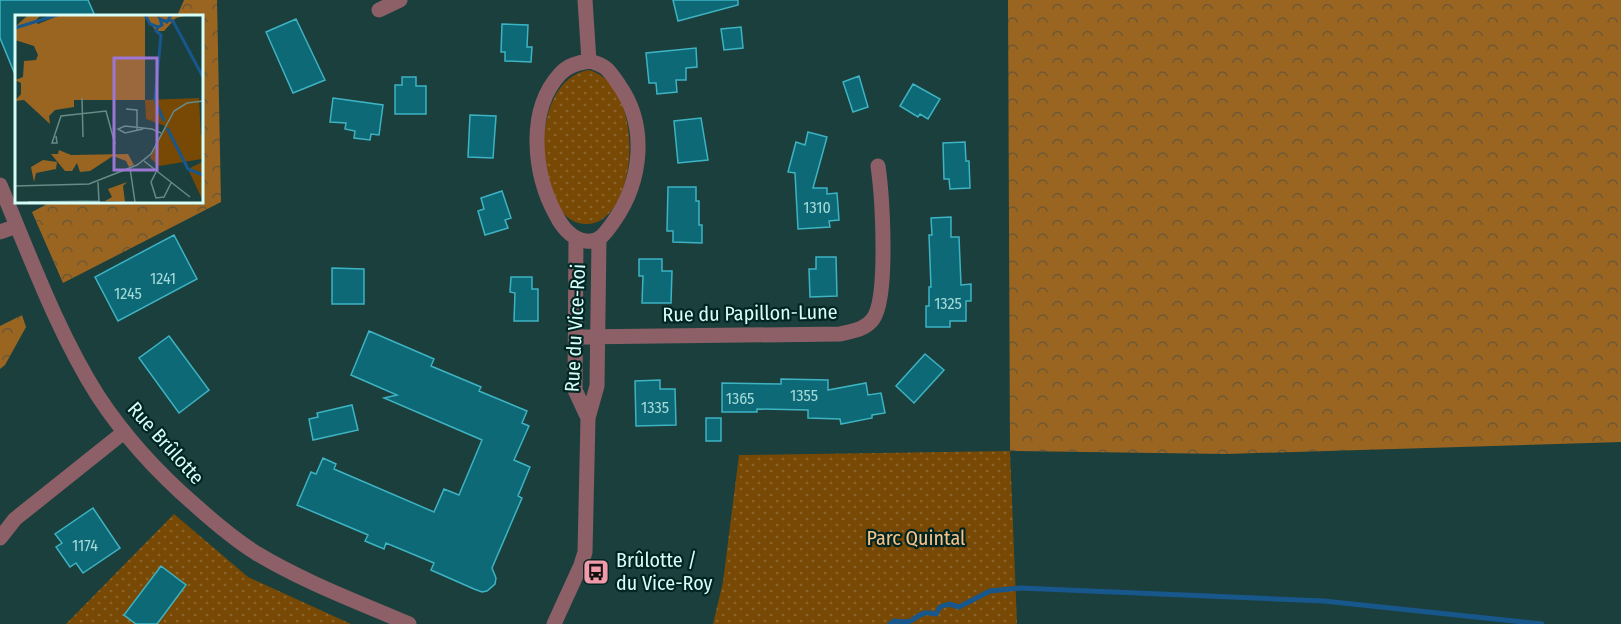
<svg xmlns="http://www.w3.org/2000/svg" width="1621" height="624" font-family="'Fira Sans Condensed',sans-serif">
<style>
.forest{fill:url(#forest-crowns)}
.park{fill:url(#park-dots)}
.lines{fill:none;stroke-linecap:round;stroke-linejoin:round}
.stream{stroke:#18578c;stroke-width:5}
.building{fill:#0c6975;stroke:#3eb3c3;stroke-width:1.5}
.minor{stroke:#8d6067;stroke-width:15}
.labels{text-anchor:middle;stroke-width:4.5;stroke-linejoin:round;paint-order:stroke}
.number-label{font-size:16px;fill:#a4dad9}
.street-label{font-size:20px;fill:#d7fffa;stroke:#002523}
.park-label{font-size:20px;fill:#f9c388;stroke:#002523}
.poi-label{font-size:20px;fill:#d7fffa;stroke:#002523;text-anchor:start}
.inset-river{fill:none;stroke:#18578c;stroke-width:3}
.inset-road{fill:none;stroke:#668c88;stroke-width:1.5}
.view{fill:#9b76d4;fill-opacity:0.15;stroke:#9b76d4;stroke-width:3}
.inset-edge{fill:none;stroke:#d7fffa;stroke-width:3}
</style>
<defs>
<pattern id="forest-crowns" width="20" height="18" patternUnits="userSpaceOnUse" patternTransform="scale(1.5)"><rect width="20" height="18" fill="#9a6521"/><path d="M2 6a3 3 0 1 1 6 0M12 15a3 3 0 1 1 6 0" fill="none" stroke="#6d5836"/></pattern>
<pattern id="park-dots" width="8" height="8" patternUnits="userSpaceOnUse" patternTransform="scale(1.5)"><rect width="8" height="8" fill="#774905"/><path d="M2 2h.1M6 6h.1" fill="none" stroke="#8a642a" stroke-width="1.8" stroke-linecap="round"/></pattern>
</defs>
<rect width="100%" height="100%" fill="#1b3f3c"/>
<path class="forest" d="M184 0H217L221 202 63 283 32 212 53 201H201V16H177Z
M1008 0H1621V442L1226 454 1010 451Z
M22 315 26 327 5 365 0 369V326Z"/>
<path class="park" d="M589 70C649 87 638 228 584 224 533 220 526 79 589 70Z
M1010 451 1017 624H713L723 582 739 455Z
M174 514 248 577 351 624H66Z"/>
<g class="lines">
<path class="stream" d="M890 624 894 621C918 624 909 618 925 613 928 612 932 614 936 614L940 607 949 604 959 607 990 591 1020 588 1324 601 1542 624"/>
</g>
<path class="building" d="M0 0H88L95 16H16V77L0 38Z
M673 0H738V5L678 21Z
M296 19 325 80 293 93 266 32Z
M502 24 528 25 527 47H532L531 62 505 61V52H501Z
M741 27 743 48 724 50 721 29Z
M696 48 697 67 686 68V80H676L677 92 657 94 656 83H649L646 53Z
M859 76 868 107 853 112 843 82Z
M402 77H416V86H426V114H395V85H402Z
M913 84 940 99 928 119 920 114 918 117 900 106Z
M333 98 383 105 379 135 371 134 370 140 354 138 355 131 345 129 346 123 330 122Z
M470 115 496 116 493 158 468 157Z
M701 118 708 160 678 163 674 121Z
M808 132 827 137 813 188H827V194L837 193 839 220 829 221 830 227 798 229 795 173 788 172 796 142 805 145Z
M965 142 966 161H969L970 188 950 189 949 179H944L943 143Z
M668 187H696V201H699V225H702V243L673 242V231H667Z
M502 191 511 218 505 220 508 228 485 235 478 211 484 209 481 198Z
M951 217V237H959L961 285 971 284V301H966V321H950V327H926V306H929V287H931L929 235H932L931 218Z
M174 235 197 279 118 321 95 277Z
M816 257H836L837 296 810 297 809 269H816Z
M639 259H662V271H672L671 303H642L643 276H639Z
M332 268 364 269V304H332Z
M511 277H532V289H538V321H514L515 293 510 292Z
M369 331 434 359 431 366 481 387 479 391 527 411 522 423 529 426 514 460 530 467 518 496 522 498 492 568 496 578 495 584 487 591 482 592 474 589 431 570 434 563 386 543 384 549 365 541 368 535 297 505 311 472 316 474 323 458 336 464 334 469 434 512 444 489 459 495 482 440 384 398 397 395 351 375Z
M169 336 209 390 179 413 139 358Z
M925 354 944 370 914 403 896 386Z
M781 379 828 380V390L866 383 868 395 881 393 885 413 872 415V418L841 424 840 419 808 418V410L757 409V412H722V383L781 384Z
M660 380V389H675L676 425 636 426 635 381Z
M352 405 358 430 313 440 309 419 318 417 317 413Z
M706 418H721V441H706Z
M93 508 120 548 83 573 76 563 70 567 56 547 62 543 55 534Z
M161 566 186 585 157 624H136L124 615Z"/>
<g class="lines">
<path class="minor" d="M585 0 589 61
M379 10 400 0
M589 61C606 65 609 70 619 85 648 126 642 181 614 221 607 231 600 243 586 241 572 239 562 227 556 215 534 175 526 111 560 74 568 65 578 63 589 61Z
M0 185C30 256 57 331 98 396 125 437 158 473 195 505 214 522 234 539 256 553 304 582 358 602 409 624
M0 232 17 226
M576 238 575 390 588 418
M576 337 840 334C852 331 865 330 873 319 889 297 882 194 878 166
M0 538 15 519 124 432
M554 624 581 565 585 552 588 418 597 386 599 239"/>
</g>
<defs>
<symbol id="bus-square" viewBox="-11 -11 22 22"><rect x="-9" y="-9" width="18" height="18" rx="4" fill="#f39aaa" stroke="#002523"/><path d="M-5-6H5V4H4V6H2V4H-2V6H-4V4H-5ZM-3.5-4V0h7V-4ZM-3.5 1.2v1.5H-2V1.2ZM2 1.2v1.5H3.5V1.2Z" fill="#111"/></symbol>
</defs>
<g fill-rule="evenodd">
<use href="#bus-square" x="581" y="557" width="30" height="30"/>
</g>
<g class="labels">
<g class="number-label">
<text x="817" y="213">1310</text>
<text x="163" y="284">1241</text>
<text x="128" y="299">1245</text>
<text x="948" y="309">1325</text>
<text x="804" y="401">1355</text>
<text x="740" y="404">1365</text>
<text x="655" y="413">1335</text>
<text x="85" y="551">1174</text>
</g>
<g class="street-label">
<text transform="translate(750 313) rotate(-1)" y="7">Rue du Papillon-Lune</text>
<text transform="translate(575 328) rotate(-87)" y="7">Rue du Vice-Roi</text>
<text transform="translate(166 443) rotate(48)" y="7">Rue Brûlotte</text>
</g>
<g class="park-label">
<text x="916" y="545">Parc Quintal</text>
</g>
<g class="poi-label">
<text x="616" y="567">Brûlotte /<tspan x="616" dy="23">du Vice-Roy</tspan></text>
</g>
</g>
<g transform="translate(15 15)">
<rect width="188" height="188" fill="#1b3f3c"/>
<path d="M13 0H26L20 6 23 9 45 0H173L161 3 149 16H141L130 2V85H59V92L40 95 34 101 35 109 9 85 0 86 6 79V68L0 65 8 62 9 46 21 45 23 40 19 31 0 25V12ZM44 135 56 140 113 139 119 150 114 152 111 146 98 141 75 156 65 157 62 148 57 156H50L36 139H43ZM28 145 42 147 41 154 21 158 19 167 16 152ZM112 167 108 171 110 187 90 186 97 182 93 174Z" fill="#9a6521"/>
<path d="M184 83 187 144 144 151 135 143 150 111 131 104 130 85Z" fill="#774905"/>
<path d="M187 120V143L174 141 166 122ZM187 147V184L173 154Z" fill="#774905"/>
<path class="inset-river" d="M130 0 135 9 143 12 147 10 145 4 152 7 156 0M154 5 158 6 188 62M143 12 141 16 146 20 140 85 149 106M0 13 42 0M152 113 173 154 188 160"/>
<path class="inset-road" d="M67 83 68 122M111 94 122 95V115M128 114 110 118 103 114 110 111 137 114 146 118M41 121 42 128H37L46 101 91 96 100 129M129 146 175 182M115 153 120 187M141 157 136 167 141 183 149 182 156 168M83 167 84 187M0 171 74 169 122 150 136 139 159 96 172 88 188 86M13 187 84 186"/>
<path class="view" d="M99 43H142V155H99Z"/>
<rect width="188" height="188" class="inset-edge"/>
</g>
</svg>
